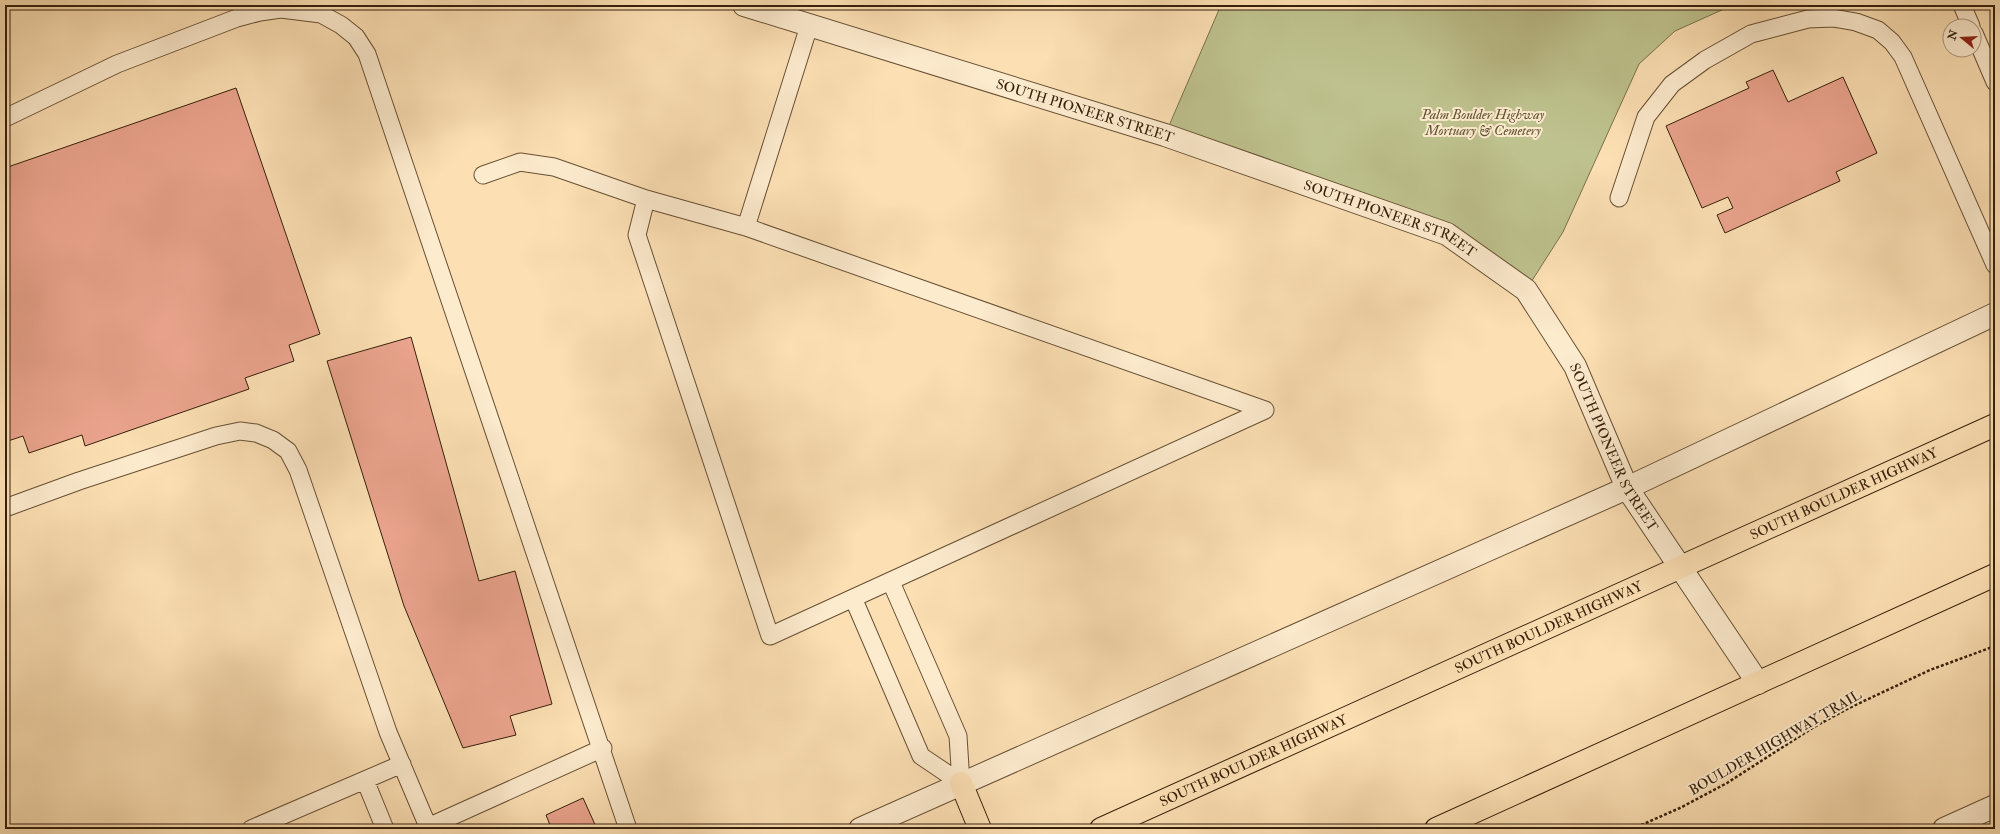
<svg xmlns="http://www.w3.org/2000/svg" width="2000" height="834" font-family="'IM FELL Double Pica',serif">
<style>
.green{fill:#bec28e;stroke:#7a714c}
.building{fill:#eba48e;stroke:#36200a}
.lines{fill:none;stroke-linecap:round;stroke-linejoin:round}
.service-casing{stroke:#685034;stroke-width:19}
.minor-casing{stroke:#685034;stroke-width:24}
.tertiary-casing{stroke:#685034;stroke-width:24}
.primary-casing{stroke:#36200a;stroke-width:24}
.path{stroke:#36200a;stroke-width:2.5;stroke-dasharray:3 2;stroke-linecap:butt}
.service{stroke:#fdebce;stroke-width:17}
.minor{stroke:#fdebce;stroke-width:22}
.tertiary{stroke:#fdebce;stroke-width:22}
.primary{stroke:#fce0b4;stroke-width:22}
.labels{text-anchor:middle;stroke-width:4;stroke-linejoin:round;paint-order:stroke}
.street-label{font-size:14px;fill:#36200a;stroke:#fdebce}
.park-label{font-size:14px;font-style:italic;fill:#5f5132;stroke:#fdebce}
</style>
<rect width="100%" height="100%" fill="#fce0b4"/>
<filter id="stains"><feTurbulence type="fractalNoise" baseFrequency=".005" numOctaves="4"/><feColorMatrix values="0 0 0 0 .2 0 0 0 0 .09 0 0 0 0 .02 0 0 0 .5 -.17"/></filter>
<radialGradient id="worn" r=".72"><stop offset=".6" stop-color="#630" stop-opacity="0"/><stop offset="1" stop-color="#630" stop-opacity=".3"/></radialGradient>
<path class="green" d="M1221 5H1733L1675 31 1639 64 1563 232 1526 290 1447 234 1165 135Z"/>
<path class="building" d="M1773 70 1788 102 1843 77 1877 153 1836 172 1840 181 1725 233 1717 215 1733 208 1728 197 1702 208 1666 126 1749 88 1746 82Z
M236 88 320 334 289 345 294 361 245 378 249 389 85 446 82 435 29 453 23 436 5 442V168Z
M411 337 479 581 515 571 552 704 510 716 516 735 463 748 404 606 327 361Z
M583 798 597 829H541L550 825 546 815Z"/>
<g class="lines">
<defs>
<path id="service" d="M1962 5 1971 26
M1974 33 1995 82
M5 118 117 64 237 18 260 12 281 9 321 14 341 25 356 37 367 54 628 829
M483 175 520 162 554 167 646 199 746 227 1265 410
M1619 198 1646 117 1672 84 1705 60 1751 34 1808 19 1833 18 1856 22 1878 30 1892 42 1903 57 1995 265
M646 199 637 235 770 636 1265 410
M746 227 809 26
M5 508 79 481 216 436 240 431 256 433 273 440 288 451 298 470 388 732 429 829
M891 582 958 736 961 783
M854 600 921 756 961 783
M365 780 385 829
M428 827 603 748
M251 829 402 764"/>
<path id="minor" d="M860 829 1627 488 1995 314
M1944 829 1995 806"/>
<g id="tertiary">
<path id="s1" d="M744 5 1165 135 1447 234 1526 290 1575 366 1627 488 1758 683"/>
</g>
<g id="primary">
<path d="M961 783 980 829"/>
<path id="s2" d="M1101 829 1995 425"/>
<path d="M1436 829 1995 575"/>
</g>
</defs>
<use href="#service" class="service-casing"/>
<use href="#minor" class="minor-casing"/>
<use href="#tertiary" class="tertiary-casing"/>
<use href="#primary" class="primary-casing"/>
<path class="path" d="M1632 829 1680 808 1727 783 1814 727 1849 708 1930 670 1995 646"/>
<use href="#service" class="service"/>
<use href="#minor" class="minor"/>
<use href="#tertiary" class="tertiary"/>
<use href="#primary" class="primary"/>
</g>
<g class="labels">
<g class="street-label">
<text dy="5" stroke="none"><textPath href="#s1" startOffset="357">SOUTH PIONEER STREET</textPath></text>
<text dy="5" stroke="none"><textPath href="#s1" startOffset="681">SOUTH PIONEER STREET</textPath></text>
<text dy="5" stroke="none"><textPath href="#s1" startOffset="1017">SOUTH PIONEER STREET</textPath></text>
<text dy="5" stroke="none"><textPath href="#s2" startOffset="815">SOUTH BOULDER HIGHWAY</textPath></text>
<text dy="5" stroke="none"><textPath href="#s2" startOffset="491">SOUTH BOULDER HIGHWAY</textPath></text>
<text transform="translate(1775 742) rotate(-30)" y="5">BOULDER HIGHWAY TRAIL</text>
<text dy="5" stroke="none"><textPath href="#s2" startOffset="167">SOUTH BOULDER HIGHWAY</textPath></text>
</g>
<g class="park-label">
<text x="1483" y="119">Palm Boulder Highway<tspan x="1483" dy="16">Mortuary &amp; Cemetery</tspan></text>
</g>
</g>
<rect width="2000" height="834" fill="none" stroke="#fce0b4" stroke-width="20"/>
<rect x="6" y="6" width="1988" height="822" fill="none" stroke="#36200a" stroke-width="2"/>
<rect x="10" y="10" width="1980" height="814" fill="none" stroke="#36200a"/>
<g transform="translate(1962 38) rotate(288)"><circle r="19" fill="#fdebce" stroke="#ad9a80"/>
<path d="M0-3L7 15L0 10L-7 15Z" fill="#8f2418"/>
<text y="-6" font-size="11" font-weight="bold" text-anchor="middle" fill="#36200a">N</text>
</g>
<rect width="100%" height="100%" filter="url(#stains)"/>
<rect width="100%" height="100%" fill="url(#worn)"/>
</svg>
